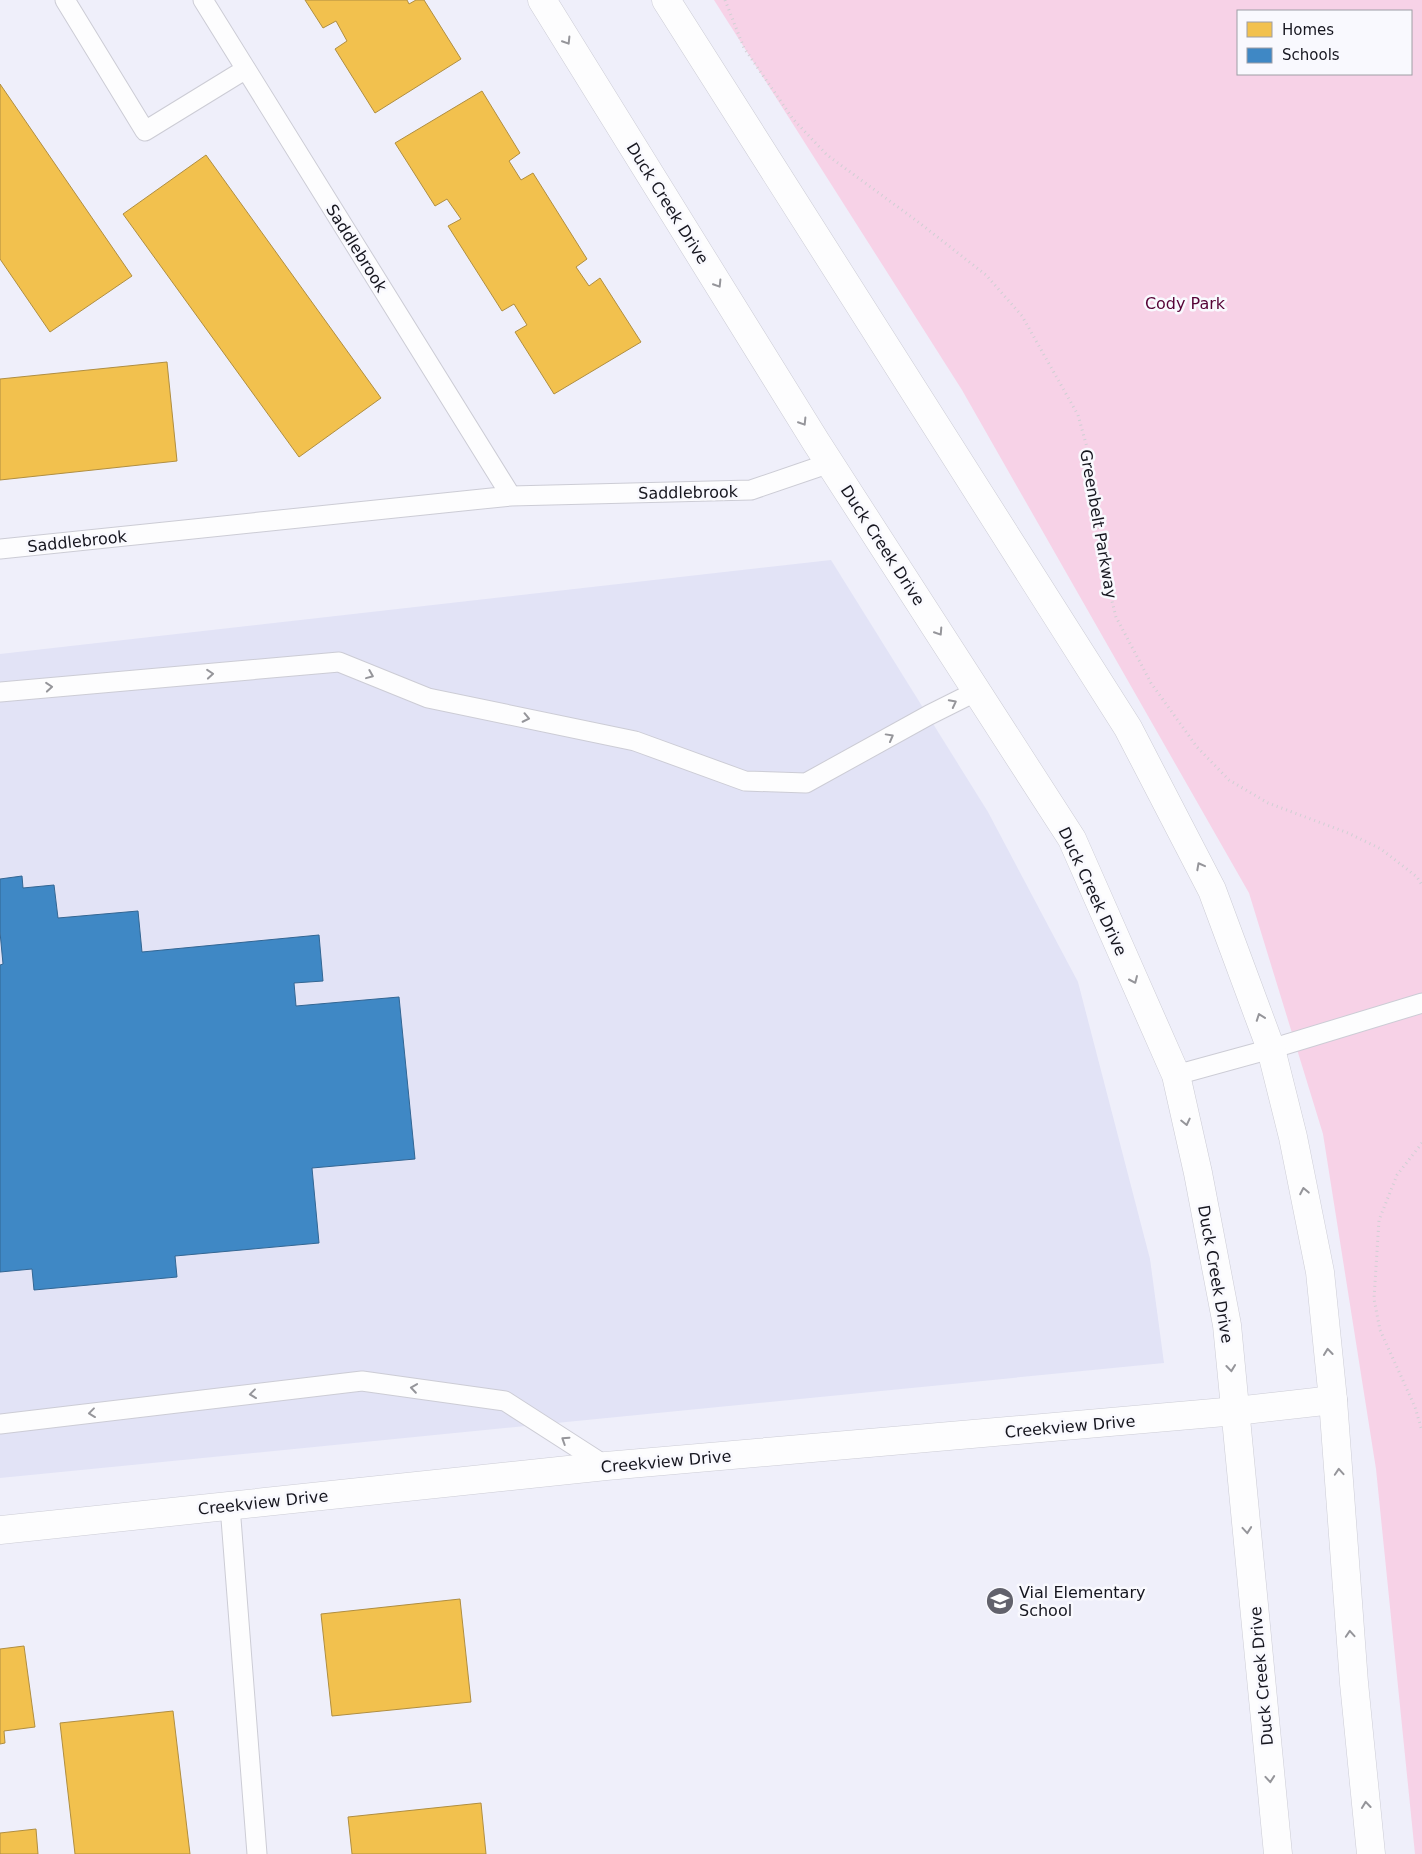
<svg xmlns="http://www.w3.org/2000/svg" width="1422" height="1854" font-family="'DejaVu Sans',sans-serif">
<style>
.built{fill:#e2e3f6}
.green{fill:#f7d2e7;fill-rule:evenodd}
.homes{fill:#f2c14e;stroke:#b08e40}
.schools{fill:#3f88c5;stroke:#336693}
.lines{fill:none;stroke-linecap:round;stroke-linejoin:round}
.service-casing{stroke:#ccccd5;stroke-width:21}
.minor-casing{stroke:#ccccd5;stroke-width:29}
.secondary-casing{stroke:#ccccd5;stroke-width:29}
.path{stroke:#d0d0d4;stroke-width:3;stroke-dasharray:1 4;stroke-linecap:butt}
.service{stroke:#fdfdfe;stroke-width:19}
.minor{stroke:#fdfdfe;stroke-width:28}
.secondary{stroke:#fdfdfe;stroke-width:28}
.oneway{stroke:#95959a}
.labels{text-anchor:middle;stroke-width:5;stroke-linejoin:round;paint-order:stroke}
.street-label{font-size:16px;fill:#16161f;stroke:#f9f9fe}
.park-label{font-size:16px;fill:#560336;stroke:#f9f9fe}
.poi-label{font-size:16px;fill:#16161f;stroke:#f9f9fe;text-anchor:start}
</style>
<rect width="100%" height="100%" fill="#efeffa"/>
<path class="built" d="M831 560 988 812 1078 982 1150 1259 1164 1363 0 1478V654Z"/>
<path class="green" d="M714 0H1422V1854H1415L1376 1469 1323 1134 1249 893 962 390ZM1238 11H1411V74H1238Z"/>
<path class="homes" d="M305 0H407L409 4 416 0H424L461 59 375 113 335 49 347 41 336 21 323 28Z
M0 84 132 276 50 332 0 259Z
M482 91 520 153 509 161 521 180 533 173 587 259 576 267 589 286 600 278 641 342 554 394 515 332 527 325 514 304 502 311 448 226 461 219 447 199 435 206 395 143Z
M206 155 381 398 299 457 123 214Z
M167 362 177 461 0 480V379Z
M460 1599 471 1702 332 1716 321 1614Z
M24 1646 35 1727 4 1731 5 1743 0 1744V1649Z
M173 1711 190 1854H75L60 1723Z
M481 1803 486 1854H352L348 1817Z
M36 1829 38 1854H0V1833Z"/>
<path class="schools" d="M22 876 23 888 54 885 58 918 138 911 142 952 319 935 323 981 294 983 296 1006 399 997 415 1159 312 1168 319 1243 175 1256 177 1277 34 1290 32 1269 0 1272V965L3 964 0 932V879Z"/>
<g class="lines">
<defs>
<path id="service" d="M65 0 145 131 246 69
M203 0 511 496
M0 549 511 496 751 490 830 463
M0 692 339 662 428 698 635 741 745 781 806 783 929 715 977 691
M1176 1075 1271 1049 1422 1003
M0 1424 362 1381 505 1401 606 1466
M230 1506 257 1854"/>
<path id="minor" d="M0 1530 606 1466 1236 1411 1333 1400"/>
<path id="secondary" d="M542 0 816 442 1072 839 1176 1075 1198 1173 1227 1325 1278 1854
M666 0 1128 728 1212 890 1271 1049 1293 1137 1320 1272 1333 1400 1354 1683 1371 1854"/>
</defs>
<use href="#service" class="service-casing"/>
<use href="#minor" class="minor-casing"/>
<use href="#secondary" class="secondary-casing"/>
<path class="path" d="M725 0 744 48 793 119 827 155 917 221 986 275 1022 316 1078 415 1091 462 1105 574 1116 617 1151 683 1197 747 1229 780 1268 803 1348 833 1381 849 1417 877 1422 885
M1422 1143 1397 1175 1379 1220 1374 1299 1380 1330 1415 1407 1422 1431"/>
<use href="#service" class="service"/>
<use href="#minor" class="minor"/>
<use href="#secondary" class="secondary"/>
</g>
<defs><path id="oneway-chevron" d="M-2-3.5L2.5 0L-2 3.5" fill="none" stroke-width="1.6" stroke-linecap="round" stroke-linejoin="round" transform="scale(1.25)"/></defs>
<g class="oneway">
<use href="#oneway-chevron" transform="translate(567 41) rotate(58)"/>
<use href="#oneway-chevron" transform="translate(718 284) rotate(58)"/>
<use href="#oneway-chevron" transform="translate(803 422) rotate(58)"/>
<use href="#oneway-chevron" transform="translate(939 632) rotate(57)"/>
<use href="#oneway-chevron" transform="translate(210 674) rotate(-5)"/>
<use href="#oneway-chevron" transform="translate(370 675) rotate(22)"/>
<use href="#oneway-chevron" transform="translate(49 687) rotate(-5)"/>
<use href="#oneway-chevron" transform="translate(953 703) rotate(-27)"/>
<use href="#oneway-chevron" transform="translate(526 718) rotate(12)"/>
<use href="#oneway-chevron" transform="translate(890 737) rotate(-29)"/>
<use href="#oneway-chevron" transform="translate(1200 866) rotate(-118)"/>
<use href="#oneway-chevron" transform="translate(1134 980) rotate(66)"/>
<use href="#oneway-chevron" transform="translate(1260 1017) rotate(-110)"/>
<use href="#oneway-chevron" transform="translate(1186 1122) rotate(77)"/>
<use href="#oneway-chevron" transform="translate(1304 1191) rotate(-101)"/>
<use href="#oneway-chevron" transform="translate(1328 1352) rotate(-96)"/>
<use href="#oneway-chevron" transform="translate(1231 1368) rotate(84)"/>
<use href="#oneway-chevron" transform="translate(414 1388) rotate(-172)"/>
<use href="#oneway-chevron" transform="translate(253 1394) rotate(173)"/>
<use href="#oneway-chevron" transform="translate(92 1413) rotate(173)"/>
<use href="#oneway-chevron" transform="translate(565 1440) rotate(-147)"/>
<use href="#oneway-chevron" transform="translate(1339 1472) rotate(-94)"/>
<use href="#oneway-chevron" transform="translate(1247 1530) rotate(85)"/>
<use href="#oneway-chevron" transform="translate(1350 1634) rotate(-94)"/>
<use href="#oneway-chevron" transform="translate(1270 1779) rotate(85)"/>
<use href="#oneway-chevron" transform="translate(1366 1805) rotate(-96)"/>
</g>
<defs>
<symbol id="school-disc" viewBox="-11 -11 22 22"><circle r="9.5" fill="#62626c" stroke="#f9f9fe"/><path d="M0-5L7-2L0 1L-7-2ZM-4 1L0 2.5L4 1V4Q0 6-4 4Z" fill="#fff"/></symbol>
</defs>
<g fill-rule="evenodd">
<use href="#school-disc" x="984" y="1585" width="32" height="32"/>
</g>
<g class="labels">
<g class="street-label">
<text transform="translate(668 203) rotate(58)" y="6">Duck Creek Drive</text>
<text transform="translate(357 248) rotate(58)" y="6">Saddlebrook</text>
<text transform="translate(688 492) rotate(-1)" y="6">Saddlebrook</text>
<text transform="translate(1099 524) rotate(80)" y="6">Greenbelt Parkway</text>
<text transform="translate(77 541) rotate(-6)" y="6">Saddlebrook</text>
<text transform="translate(883 545) rotate(57)" y="6">Duck Creek Drive</text>
<text transform="translate(1093 891) rotate(65)" y="6">Duck Creek Drive</text>
<text transform="translate(1216 1274) rotate(80)" y="6">Duck Creek Drive</text>
<text transform="translate(1070 1426) rotate(-5)" y="6">Creekview Drive</text>
<text transform="translate(666 1461) rotate(-5)" y="6">Creekview Drive</text>
<text transform="translate(263 1502) rotate(-6)" y="6">Creekview Drive</text>
<text transform="translate(1261 1676) rotate(-95)" y="6">Duck Creek Drive</text>
</g>
<g class="park-label">
<text x="1185" y="309">Cody Park</text>
</g>
<g class="poi-label">
<text x="1019" y="1598">Vial Elementary<tspan x="1019" dy="18">School</tspan></text>
</g>
</g>
<rect x="1237" y="10" width="175" height="65" fill="#f9f9fe" stroke="#9e9ea5"/>
<rect x="1247" y="22" width="25" height="15" fill="#f2c14e" stroke="#9e9ea5"/>
<text x="1282" y="35" font-size="15" fill="#16161f">Homes</text>
<rect x="1247" y="48" width="25" height="15" fill="#3f88c5" stroke="#9e9ea5"/>
<text x="1282" y="60" font-size="15" fill="#16161f">Schools</text>
</svg>
